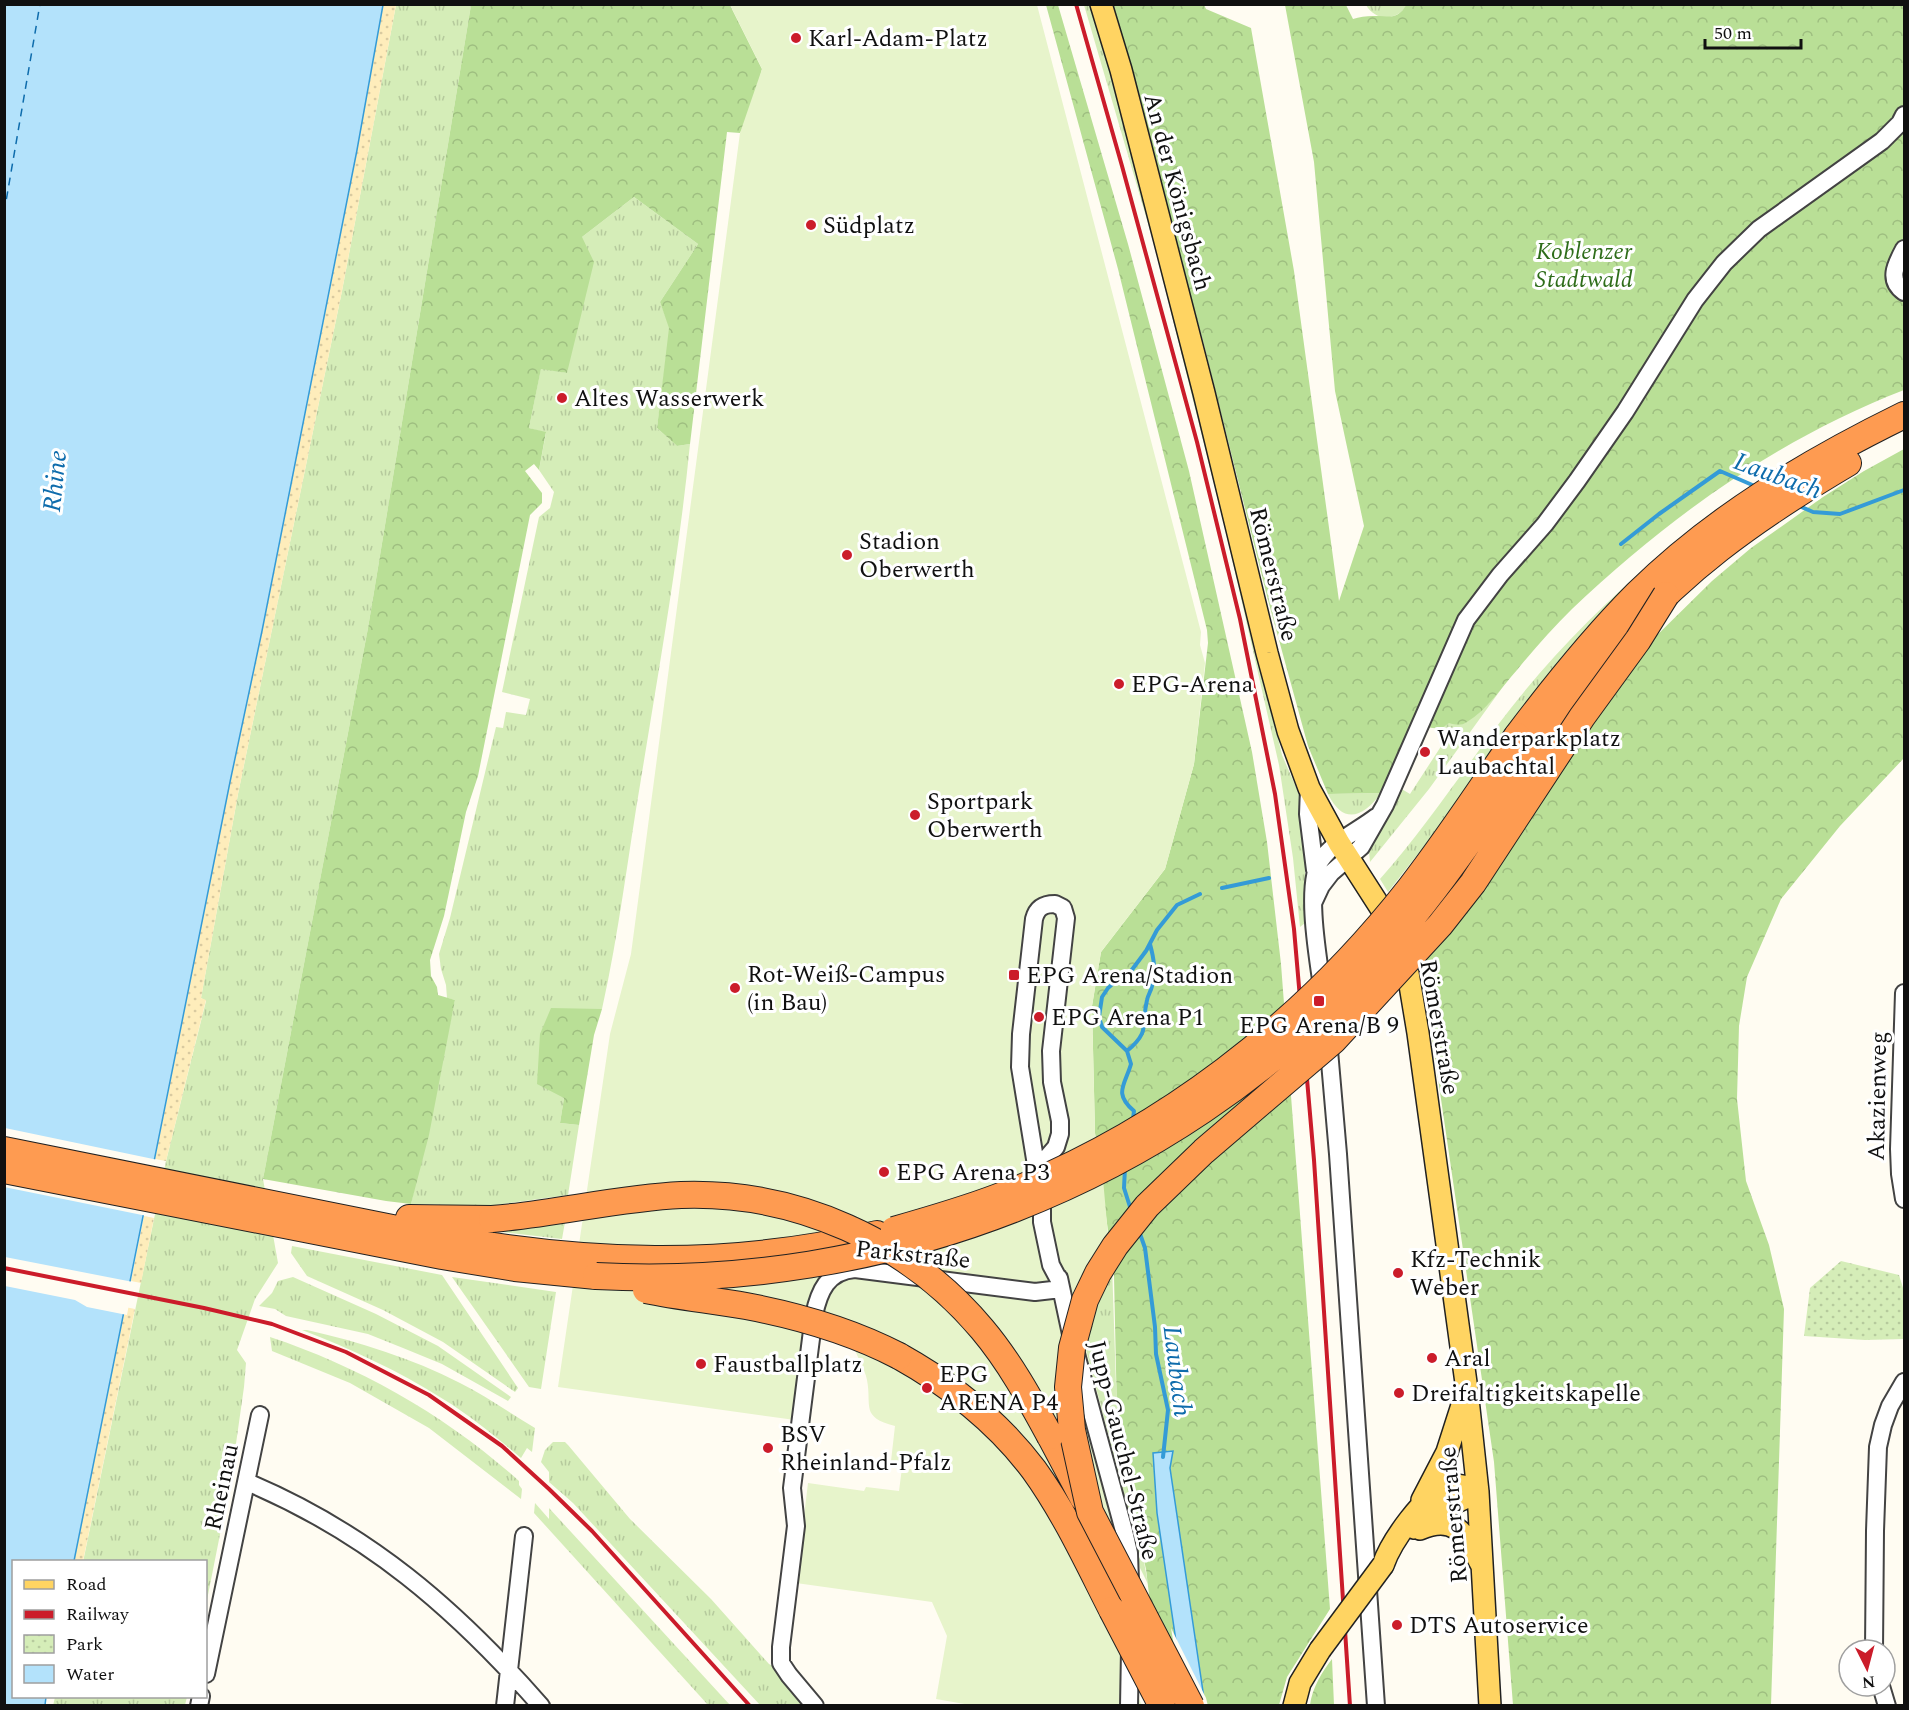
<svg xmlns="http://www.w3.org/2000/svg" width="1909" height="1710" font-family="Spectral,serif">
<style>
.grass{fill:url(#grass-tufts)}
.forest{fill:url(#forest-crowns)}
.sand{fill:url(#sand-dots)}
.park{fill:url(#park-dots)}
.pitch{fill:#e7f4cb}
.water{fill:#b3e2fb;stroke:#349bd7;stroke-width:1.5}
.pier{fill:#fffcf2}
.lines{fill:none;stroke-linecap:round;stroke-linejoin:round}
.stream{stroke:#349bd7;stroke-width:4}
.ferry{stroke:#0e6cac;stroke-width:1.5;stroke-dasharray:8 6;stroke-linecap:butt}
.minor-casing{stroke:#434343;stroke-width:20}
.major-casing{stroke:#212121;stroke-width:24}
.highway-casing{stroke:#212121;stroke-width:28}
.minor{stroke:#fff;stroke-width:16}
.major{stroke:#ffd462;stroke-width:21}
.highway{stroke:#fe9b51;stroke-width:26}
.rail{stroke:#cb1c2a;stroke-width:4}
.major-bridge-casing{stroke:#212121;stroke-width:24;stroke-linecap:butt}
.highway-bridge-casing{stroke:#212121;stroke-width:28;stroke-linecap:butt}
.major-bridge{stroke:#ffd462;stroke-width:21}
.highway-bridge{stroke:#fe9b51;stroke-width:26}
.poi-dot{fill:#cb1c2a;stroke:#fff;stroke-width:2}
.labels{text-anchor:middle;stroke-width:6;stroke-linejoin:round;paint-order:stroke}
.poi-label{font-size:24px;fill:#101010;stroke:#fff;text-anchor:start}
.street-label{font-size:24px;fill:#101010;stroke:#fff}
.park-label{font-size:24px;font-style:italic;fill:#2e6d1a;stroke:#fff}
.water-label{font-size:26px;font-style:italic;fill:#0e6cac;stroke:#fff}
</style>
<defs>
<pattern id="grass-tufts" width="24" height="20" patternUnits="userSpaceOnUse" patternTransform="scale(1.5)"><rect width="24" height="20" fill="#d5edb8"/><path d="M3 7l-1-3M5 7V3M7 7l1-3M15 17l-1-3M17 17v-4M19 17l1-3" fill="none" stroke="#b6ca9d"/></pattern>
<pattern id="forest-crowns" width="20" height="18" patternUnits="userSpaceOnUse" patternTransform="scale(1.5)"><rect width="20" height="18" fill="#b9df96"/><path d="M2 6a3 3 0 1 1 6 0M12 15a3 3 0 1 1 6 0" fill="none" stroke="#9ebe80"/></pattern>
<pattern id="sand-dots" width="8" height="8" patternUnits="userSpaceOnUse" patternTransform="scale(1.5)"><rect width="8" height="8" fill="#feedbb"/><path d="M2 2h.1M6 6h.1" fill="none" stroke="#d9caa0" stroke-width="1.8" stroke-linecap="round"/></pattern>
<pattern id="park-dots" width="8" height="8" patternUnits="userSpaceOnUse" patternTransform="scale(1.5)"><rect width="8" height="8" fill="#d5edb8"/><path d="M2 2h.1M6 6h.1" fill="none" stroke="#b6ca9d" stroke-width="1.8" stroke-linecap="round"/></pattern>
</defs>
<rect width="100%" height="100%" fill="#fffcf2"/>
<path class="grass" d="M396 5H471L368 628 263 1179 278 1263 255 1299 237 1350 246 1363 244 1387 231 1479 206 1605V1562H83L166 1161 206 1001 201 998 238 794 342 291Z
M1084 5H1093L1181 331 1282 755 1305 808V923L1300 927 1293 858 1279 765 1225 528 1154 244Z
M1366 5H1407C1397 21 1376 22 1366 5Z
M634 197 698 244 660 302 670 328 657 428 677 446 690 444C679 556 659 668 641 779 628 855 619 933 602 1009H552L564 1098 560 1123 579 1125 568 1195 488 1206 411 1204 455 1000 447 998 446 985 441 969 439 954 450 918 496 727 503 728 506 712 526 715 530 699 502 692 539 517 550 508 554 492 539 470 546 433 529 428 541 368 567 373 582 237Z
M1658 557 1599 615 1516 716 1436 831 1388 892 1380 879C1428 825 1467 764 1511 708 1555 652 1604 603 1658 557Z
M1502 688 1429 789 1370 862 1369 851 1400 788 1410 794 1451 731 1441 729 1449 722 1488 704Z
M1381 793C1363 818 1343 825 1328 794Z
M565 1222 562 1239 493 1231Z
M292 1246 442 1275 518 1388 515 1392 443 1342 383 1310 307 1276 291 1253Z
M1112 1264 1117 1416 1125 1481 1138 1529 1148 1584 1140 1568 1133 1529 1083 1338Z
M293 1277 376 1314 438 1346 511 1397 508 1401 442 1364 403 1348 368 1334 286 1316 275 1309 259 1306 272 1293 278 1281Z
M452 1277 556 1292 541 1389 529 1387Z
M302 1330H307C360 1342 411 1358 460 1383 486 1396 510 1413 535 1428L532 1452 527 1448 521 1458C496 1437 471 1416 443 1399 399 1371 351 1349 302 1330Z
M270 1337C361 1367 448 1417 519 1481V1485L522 1489 521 1499 429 1428 350 1383 272 1351Z
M553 1442H565L568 1445 630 1519 711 1599 769 1664 778 1669 810 1705H760L573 1503 549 1482V1472L541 1462 545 1450Z
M535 1503 549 1519V1508L730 1705H708L534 1513Z
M55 1697H187L185 1705 53 1706Z"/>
<path class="forest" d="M1407 4 1904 5V390C1778 439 1670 516 1572 609 1553 628 1534 649 1517 670 1502 687 1487 710 1467 722 1461 726 1456 725 1449 723L1441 729 1425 727 1391 774 1381 793 1328 794 1308 746 1268 600 1203 341 1152 155 1107 5H1204L1206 9 1251 28 1294 271 1339 601 1364 526 1335 391 1314 162 1285 5H1346L1353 19C1359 17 1366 16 1373 16 1389 15 1396 22 1407 4Z
M471 5H730L762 69 751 113 740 133 727 132 690 444 677 446 657 428 669 328 660 302 698 244 634 197 582 237 594 262 567 373 541 369 529 428 546 432 539 470 534 464 525 471 542 493V503L530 515 478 776 466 812 444 916 430 960 431 976 437 987 438 995 455 1000 429 1135 411 1204 386 1201 263 1179 368 628Z
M1046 5H1058L1128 244 1189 471 1252 752 1267 842 1281 964 1330 1609 1287 1677 1279 1705H1205L1170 1468 1173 1451 1153 1453 1187 1705H1162L1146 1569 1125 1481 1117 1416 1114 1276 1095 1133 1092 1006 1101 952 1165 869 1194 764 1208 643 1207 630 1118 269Z
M1904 449V758L1840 826 1781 899 1747 977 1739 1026 1737 1099 1746 1181 1769 1245 1784 1309 1771 1705H1513L1494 1462 1421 962 1644 648 1712 581 1751 548 1823 497 1864 471Z
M551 1008 602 1009 594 1035 579 1125 560 1123 564 1098 537 1084 540 1034Z
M1332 1659 1334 1705H1310C1312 1688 1322 1672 1332 1659Z"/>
<path class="sand" d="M383 5H396L342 291 238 794 201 998 206 1000 166 1161 155 1159C180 1033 204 907 230 782 283 523 337 265 383 5Z
M144 1216 154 1218 141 1283 131 1281Z
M125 1307 135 1309 83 1561 74 1562Z"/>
<path class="park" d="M1841 1261 1899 1275 1904 1291V1339L1865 1340 1804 1336 1810 1288Z"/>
<path class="pitch" d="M730 5H1037L1201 632 1200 645 1205 663 1194 764 1165 869 1101 952 1092 1006 1095 1133 1103 1179 1108 1235 1083 1338 1139 1558V1699L1142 1705 976 1706 936 1699 947 1636 932 1602 796 1583 808 1483 864 1491 866 1487 899 1491 902 1468 919 1470V1464L891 1461 895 1426C860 1417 872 1406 867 1380 865 1369 857 1357 853 1345L808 1329 795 1420 558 1387 610 1034 631 954 740 133 762 69Z"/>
<path class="water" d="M5 5H383L357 150 262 631 230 782 74 1561 14 1562V1696L46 1697 45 1705 5 1706Z
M1173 1451 1170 1468 1205 1705 1176 1641 1157 1513 1153 1453Z"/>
<path class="pier" d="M5 1128 158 1160 147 1216 4 1187Z
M5 1257 133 1282 127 1315 87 1307 75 1300 5 1286Z
M1171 1628 1206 1698 1208 1706H1184Z"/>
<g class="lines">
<path class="stream" d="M1797 505 1813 512 1840 514 1904 490
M1621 544 1659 514 1720 471 1757 487
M1222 888 1269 878
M1127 1051C1151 1031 1141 1025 1147 1000 1148 995 1151 991 1152 986 1156 971 1154 959 1150 944
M1133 1119 1134 1111C1113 1093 1125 1085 1131 1064L1127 1051 1102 1027 1099 1017 1102 997 1108 988 1117 980 1128 975 1146 951 1157 930 1177 905 1200 894
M1125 1168 1124 1188 1131 1210
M1139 1231 1145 1248 1155 1327 1156 1354 1168 1410 1163 1457"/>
<path class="ferry" d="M4 213 40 4"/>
<defs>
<path id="minor" d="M1904 249C1896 264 1887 280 1904 292
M1309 788 1308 814 1315 870
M1314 901 1321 886 1331 873 1361 847 1385 805 1466 620 1500 575 1545 524 1577 481 1625 412 1695 300 1724 263 1759 229 1882 141 1900 123 1904 115
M1323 993C1319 964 1304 883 1321 860 1334 841 1358 831 1376 817
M1904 993 1899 1149 1900 1174 1904 1199
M1328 1039 1338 1154 1376 1706
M1037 1169 1056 1147 1060 1134V1121L1052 1082 1051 1051 1066 918 1063 908 1055 904C1044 904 1037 907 1034 919L1021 1034 1020 1067 1042 1202V1222L1051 1265 1059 1280
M1059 1278 1072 1339 1124 1531 1129 1553 1130 1582
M247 1482C368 1533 455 1608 541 1706
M1874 1650 1875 1531 1878 1447 1883 1425 1890 1406 1904 1382
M206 1674 260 1415
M1881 1686 1887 1706
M199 1706 201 1696
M505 1706 524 1536
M815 1706 789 1675 781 1663V1647L796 1526 792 1488 814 1315C819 1292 827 1271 855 1269L1035 1292 1061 1289
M1129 1706 1130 1650"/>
<path id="major" d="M1101 4 1121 70 1204 393 1267 653 1288 731 1309 788 1339 843 1382 910 1399 944 1408 973 1418 1033 1467 1390 1478 1492 1490 1706
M1422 1500 1447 1452 1464 1399
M1414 1528 1431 1514 1478 1492
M1420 1529C1456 1513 1466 1536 1481 1564
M1383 1565C1391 1542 1424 1494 1447 1487 1458 1483 1468 1487 1478 1492
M1294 1706 1300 1683 1320 1650"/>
<path id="highway" d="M1517 736C1554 687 1593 638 1637 594 1714 518 1808 462 1904 415
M1534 749C1587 675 1647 605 1719 549 1760 517 1804 489 1848 463
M4 1150 432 1236C585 1264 725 1270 877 1234
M4 1170 442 1256 515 1268 596 1276
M409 1218 492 1219
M899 1356C951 1385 998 1422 1034 1470 1065 1513 1088 1563 1112 1610
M1050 1436 1083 1498"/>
</defs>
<use href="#minor" class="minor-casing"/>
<use href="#major" class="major-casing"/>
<use href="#highway" class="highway-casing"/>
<use href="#minor" class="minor"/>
<use href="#major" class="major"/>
<use href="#highway" class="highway"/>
<path class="rail" d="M1076 4 1122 166 1197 442 1240 619 1275 794 1294 929 1314 1160 1350 1706
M4 1268 204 1308 272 1324 346 1352 429 1395 502 1446 549 1489 592 1531 750 1706"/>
<defs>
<path id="major-bridge" d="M1320 1650 1383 1565"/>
<path id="highway-bridge" d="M492 1219C555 1214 618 1198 681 1195 796 1191 908 1241 982 1329 1009 1361 1030 1399 1050 1436
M894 1230C929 1220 964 1210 998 1197 1160 1135 1303 1025 1410 888 1448 839 1482 787 1517 736
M596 1276C884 1291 1168 1183 1366 971 1429 903 1481 825 1534 749
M646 1290C679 1297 713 1300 746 1306 799 1316 851 1331 899 1356
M1112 1610 1162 1706
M1191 1706 1090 1512 1072 1430 1068 1387 1072 1348 1085 1300 1098 1273 1115 1246 1147 1206 1204 1151 1334 1040 1440 925 1473 883 1582 717 1638 640 1666 595"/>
</defs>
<use href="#major-bridge" class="major-bridge-casing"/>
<use href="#highway-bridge" class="highway-bridge-casing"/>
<use href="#major-bridge" class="major-bridge"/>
<use href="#highway-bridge" class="highway-bridge"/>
</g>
<g class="poi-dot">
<circle cx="796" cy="38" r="6"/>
<circle cx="811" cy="225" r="6"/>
<circle cx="562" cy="398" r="6"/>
<circle cx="847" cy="555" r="6"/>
<circle cx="1119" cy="684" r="6"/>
<circle cx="1425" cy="752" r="6"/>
<circle cx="915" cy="815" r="6"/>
<rect x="1008" y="969" width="12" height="12" rx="3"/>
<circle cx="735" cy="988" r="6"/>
<rect x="1313" y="995" width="12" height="12" rx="3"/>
<circle cx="1039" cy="1017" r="6"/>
<circle cx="884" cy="1172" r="6"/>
<circle cx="1398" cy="1273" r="6"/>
<circle cx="1432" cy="1358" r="6"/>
<circle cx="701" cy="1364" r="6"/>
<circle cx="927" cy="1388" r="6"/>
<circle cx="1399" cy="1393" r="6"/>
<circle cx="768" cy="1448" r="6"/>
<circle cx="1397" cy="1625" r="6"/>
</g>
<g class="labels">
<g class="poi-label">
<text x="808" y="46">Karl-Adam-Platz</text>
<text x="823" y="233">Südplatz</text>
<text x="574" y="406">Altes Wasserwerk</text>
<text x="859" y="549">Stadion<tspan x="859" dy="28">Oberwerth</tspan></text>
<text x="1131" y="692">EPG-Arena</text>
<text x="1437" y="746">Wanderparkplatz<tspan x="1437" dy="28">Laubachtal</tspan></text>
<text x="927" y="809">Sportpark<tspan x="927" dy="28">Oberwerth</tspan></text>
<text x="747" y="982">Rot-Weiß-Campus<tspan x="747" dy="28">(in Bau)</tspan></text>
<text x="1026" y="983">EPG Arena/Stadion</text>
<text x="1051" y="1025">EPG Arena P1</text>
<text x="1319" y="1033" text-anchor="middle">EPG Arena/B 9</text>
<text x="896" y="1180">EPG Arena P3</text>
<text x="1410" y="1267">Kfz-Technik<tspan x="1410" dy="28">Weber</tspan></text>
<text x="1444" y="1366">Aral</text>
<text x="713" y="1372">Faustballplatz</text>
<text x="939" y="1382">EPG<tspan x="939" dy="28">ARENA P4</tspan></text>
<text x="1411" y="1401">Dreifaltigkeitskapelle</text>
<text x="780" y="1442">BSV<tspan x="780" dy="28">Rheinland-Pfalz</tspan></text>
<text x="1409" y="1633">DTS Autoservice</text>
</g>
<g class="street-label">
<text transform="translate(1178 192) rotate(75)" y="8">An der Königsbach</text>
<text transform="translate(1274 574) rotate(76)" y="8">Römerstraße</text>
<text transform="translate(1440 1027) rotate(80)" y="8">Römerstraße</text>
<text transform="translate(1877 1096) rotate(-89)" y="8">Akazienweg</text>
<text transform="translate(913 1254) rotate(6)" y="8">Parkstraße</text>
<text transform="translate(1124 1450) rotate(76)" y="8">Jupp-Gauchel-Straße</text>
<text transform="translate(221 1487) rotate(-78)" y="8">Rheinau</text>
<text transform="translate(1453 1515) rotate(-95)" y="8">Römerstraße</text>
</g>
<g class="park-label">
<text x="1584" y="259">Koblenzer<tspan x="1584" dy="28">Stadtwald</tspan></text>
</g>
<g class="water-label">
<text transform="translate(1778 475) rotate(20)" y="9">Laubach</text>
<text transform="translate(54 481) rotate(-84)" y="9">Rhine</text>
<text transform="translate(1178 1371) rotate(83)" y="9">Laubach</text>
</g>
</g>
<rect width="1909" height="1710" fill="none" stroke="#101010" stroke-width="12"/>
<rect x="12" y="1560" width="195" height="138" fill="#ffffff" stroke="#9f9f9f" stroke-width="1.5"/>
<rect x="24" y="1580" width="30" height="9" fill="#ffd462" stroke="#9f9f9f" stroke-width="1.5"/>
<text x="66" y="1590" font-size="18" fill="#101010">Road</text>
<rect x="24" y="1610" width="30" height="9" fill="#cb1c2a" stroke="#9f9f9f" stroke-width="1.5"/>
<text x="66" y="1620" font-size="18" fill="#101010">Railway</text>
<rect x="24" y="1635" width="30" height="18" fill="url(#park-dots)" stroke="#9f9f9f" stroke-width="1.5"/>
<text x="66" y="1650" font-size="18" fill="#101010">Park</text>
<rect x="24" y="1665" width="30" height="18" fill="#b3e2fb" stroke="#9f9f9f" stroke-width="1.5"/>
<text x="66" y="1680" font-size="18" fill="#101010">Water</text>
<g transform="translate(1867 1668) rotate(174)"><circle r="28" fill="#ffffff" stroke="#9f9f9f" stroke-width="1.5"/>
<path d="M0-4.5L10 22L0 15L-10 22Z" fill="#cb1c2a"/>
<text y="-9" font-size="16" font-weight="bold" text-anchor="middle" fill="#101010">N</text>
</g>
<path d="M1705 39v9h96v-9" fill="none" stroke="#101010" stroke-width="3"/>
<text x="1714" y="39" font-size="18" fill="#101010" stroke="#ffffff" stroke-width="4.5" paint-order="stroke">50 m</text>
</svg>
